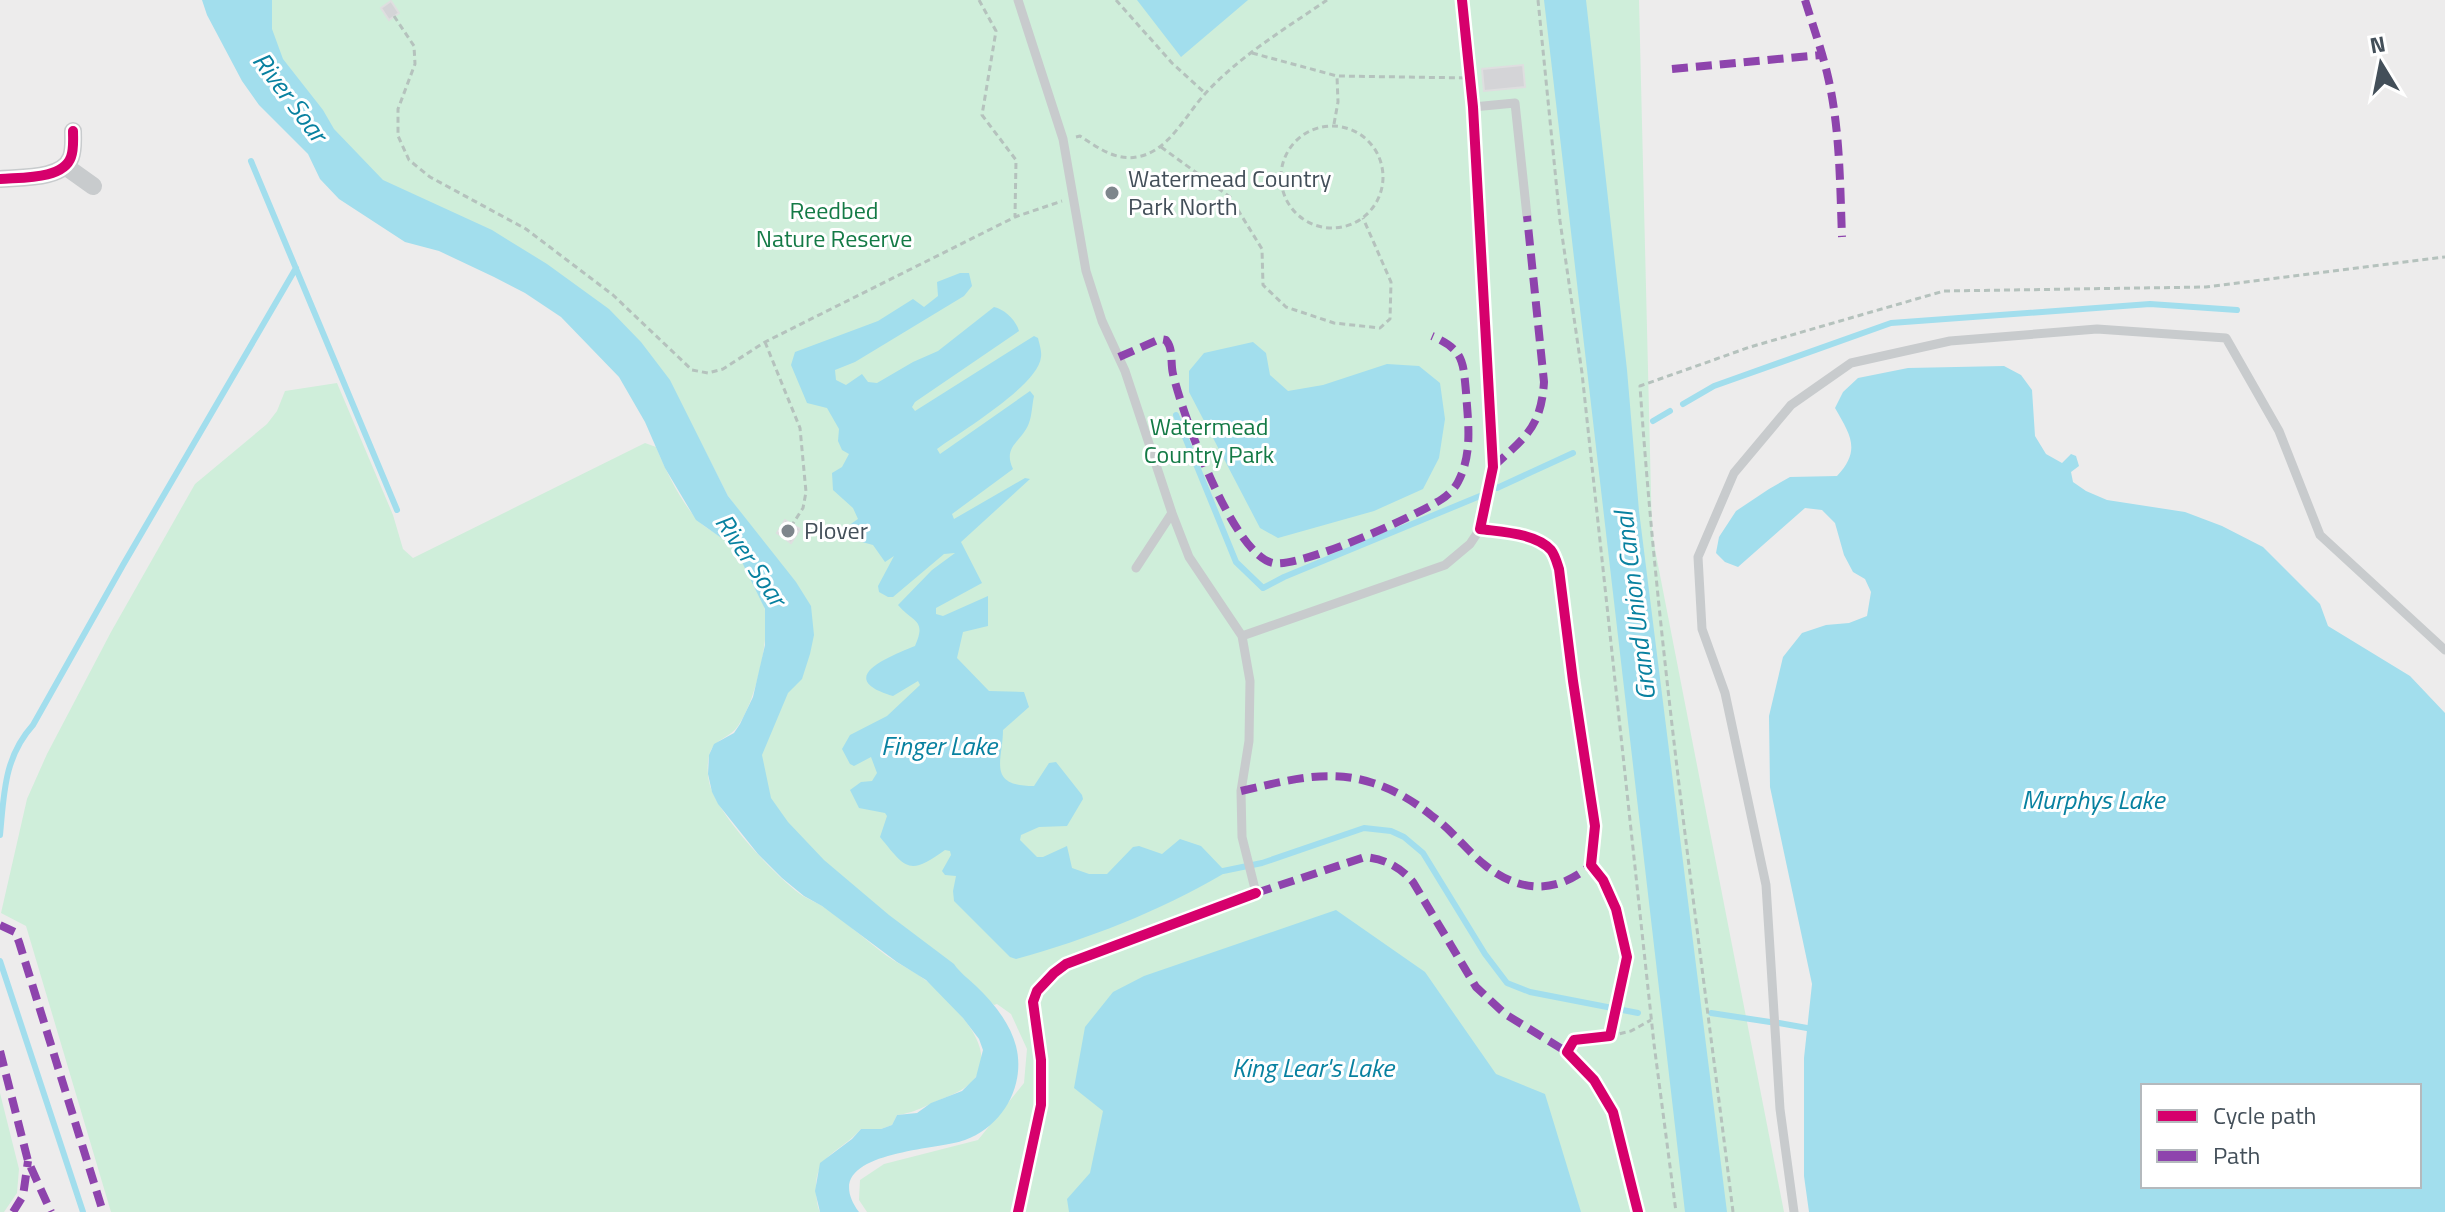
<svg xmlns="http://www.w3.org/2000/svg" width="2445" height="1212" font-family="'Titillium Web',sans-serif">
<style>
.green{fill:#cfeeda}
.water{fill:#a2deed;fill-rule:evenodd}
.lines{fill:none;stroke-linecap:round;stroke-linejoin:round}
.stream{stroke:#a2deed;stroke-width:6}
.building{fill:#d4d4d7;stroke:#dededf;stroke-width:2}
.path{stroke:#b5c2bd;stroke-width:3;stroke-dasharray:6 4;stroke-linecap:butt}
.lane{stroke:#c8cbcd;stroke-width:9}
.street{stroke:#c8cbcd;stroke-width:18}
.quiet{stroke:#8e44ad;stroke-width:8;stroke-dasharray:16 8;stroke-linecap:butt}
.cycleway-casing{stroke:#fff;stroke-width:15}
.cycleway{stroke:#d6006c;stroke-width:10}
.poi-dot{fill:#7e868c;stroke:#fff;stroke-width:3}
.labels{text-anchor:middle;stroke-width:6;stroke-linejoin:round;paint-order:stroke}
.poi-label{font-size:24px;fill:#434f59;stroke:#fff;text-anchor:start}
.park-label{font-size:24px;fill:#147a46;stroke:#fff}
.water-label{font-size:26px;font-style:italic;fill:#0881a0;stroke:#fff}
</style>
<rect width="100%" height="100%" fill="#edecec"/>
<path class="green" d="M257 0H1639L1652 534 1784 1212H867L859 1200 860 1180 884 1164 978 1140 1024 1083 1027 1049 1011 1014 997 1004 994 1005 983 994 847 893 754 792 751 766 807 621 753 530 728 496 703 447 649 357 380 198 282 59Z
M337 383 393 515 403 549 413 558 645 443 656 447C666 471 678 496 694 516 702 527 717 533 727 542 738 551 762 596 765 610 770 639 755 703 738 726 731 737 716 739 711 750 706 761 707 780 712 791 724 821 777 878 803 896 810 900 818 903 825 908 846 922 866 940 887 956 900 965 916 972 928 982 963 1013 1018 1069 947 1097 927 1104 919 1112 897 1115L892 1125 881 1129H861C839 1154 814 1154 816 1193 817 1200 817 1206 820 1212H111L26 926 1 913 27 799 47 754 111 632 195 484 267 424 277 411 285 391Z
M0 1093 19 1169 17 1193 4 1212H0Z"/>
<path class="water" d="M202 0H272V29L283 59 323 110 334 129 383 180 492 230 547 264 609 309 641 342 670 380 728 496 796 582 811 606 814 635 810 654 802 679 788 693 762 755 771 798 788 822 824 860 889 915 954 964C960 973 968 978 976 986 993 1002 1010 1023 1016 1046 1026 1085 1003 1126 965 1140 935 1151 814 1151 859 1212H820L815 1191 820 1163 852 1139 861 1129H881L892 1125 897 1115 917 1113 931 1103 962 1091 976 1077 983 1050 979 1039 963 1018 926 980 897 962 822 906 804 896 782 878 758 854 718 804 712 792 708 774 709 755 714 744 734 733 740 724 753 697 765 645V609L738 554 727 542 696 520 665 468 645 422 619 377 561 317 525 293 494 277 439 251 405 242 339 199 320 179 308 154 259 105 242 81 207 15Z
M1137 0H1248L1181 57Z
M1544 0H1586L1627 370 1639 511 1727 1212H1685Z
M960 273H969L972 286 964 296 855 362 835 370 836 380 846 385 862 374 868 382 877 383 913 362 938 351 994 307C1004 309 1016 320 1019 331L915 402 912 407 915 411 1034 336 1038 338C1039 343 1042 351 1041 357 1038 386 960 432 937 449L940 454 1030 391 1034 396C1032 405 1032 415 1029 423 1022 442 1002 446 1013 469L952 514 954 519 1025 478 1030 479 961 542 982 583 936 608V614L943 616 988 596V626L963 632 957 658 989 691 1024 692 1029 707 1003 730C1003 760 986 786 1034 786L1049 763 1056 762 1082 795 1083 799 1067 826 1039 827 1021 835 1020 840 1037 857H1043L1067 846 1072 868 1089 874H1107L1133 847 1139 846 1162 854 1180 839 1201 846 1223 869V874C1158 912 1088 939 1016 959L1010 957 954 901 953 891 956 876 945 875 942 871 951 855 950 851 945 850C909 876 906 869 880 837L887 816 885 813 859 808 850 790 861 782 872 781 877 773 871 757 854 766 850 764 842 749 850 735 887 716 920 685 918 681 893 696C832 678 891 656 915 646 927 619 913 623 898 605L932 570 955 553 944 554 893 597H888L879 592 878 586 894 556 885 562 873 545 844 537 845 528 858 519 853 508 833 490 832 473 842 467 849 454 842 450 838 441 839 429 827 408 807 403 791 365 795 352 878 321 913 299 924 307 938 296 937 282Z
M1253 342 1266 353 1270 375 1288 391 1323 385 1387 364 1419 366 1440 383 1445 419 1439 458 1423 489 1374 511 1278 538 1260 528 1189 392V371L1204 353Z
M2004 366 2021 375 2032 390 2035 436 2046 454 2062 463 2071 454 2076 456 2079 466 2071 472 2073 482 2086 491 2107 500 2185 512 2222 526 2263 547 2320 604 2328 626 2410 676 2445 713V1212H1809L1804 1176V1058L1812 984 1770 787 1769 716 1783 657 1802 633 1826 625 1849 623 1867 616 1871 592 1865 579 1853 572 1844 555 1835 523 1822 510 1805 508 1738 567 1725 562 1716 553 1719 537 1736 511 1769 489 1790 477 1837 476C1861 450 1851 436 1835 408L1843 392 1858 378 1908 368ZM2143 1086H2419V1186H2143Z
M1336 910 1425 972 1496 1074 1545 1094 1581 1212H1069L1067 1199 1090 1173 1103 1111 1074 1088 1085 1027 1113 992 1144 976Z"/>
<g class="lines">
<path class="stream" d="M251 161 397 510
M1683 404 1714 386 1891 323 2150 304 2237 310
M1176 415 1236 562 1263 588 1284 577 1480 496
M1653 421 1670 411
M1497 488 1573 453
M0 835C4 794 4 757 33 725L123 565 296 268
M1223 871 1262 863 1364 828 1391 831 1404 837 1423 853 1485 954 1507 983 1530 992 1638 1013
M0 961 83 1212
M1711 1013 1770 1022
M1779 1023 1807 1028"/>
</g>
<path class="building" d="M391 1 399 13 389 20 381 8Z
M1523 65 1525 87 1484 91 1482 69Z
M785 520 800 529 791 543 777 533Z"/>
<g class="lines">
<path class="path" d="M979 0 996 31 982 115 1016 160 1015 216
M1116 0 1172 63 1205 93
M1538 0 1560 221 1582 373 1654 1044 1676 1212
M394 16 414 46 415 64 398 109V136L409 160 430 177 526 229 613 295 692 370 708 373 723 369 765 342 1015 217 1062 201
M1252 53 1337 76 1470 78
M1334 124 1338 102 1337 76
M1281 177a51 51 0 1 1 102 0a51 51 0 1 1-102 0Z
M1076 137 1080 136C1097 147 1115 161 1137 157 1168 152 1185 116 1204 95 1238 57 1285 29 1327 0
M1161 147 1230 197 1262 249 1263 285 1286 307 1334 323 1380 328 1390 319 1391 282 1363 218
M765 342 800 428 806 492 803 508 792 525
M1610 1036 1631 1031 1651 1020
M1733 1212C1699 936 1659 664 1640 386L1750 347 1944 291 2206 287 2445 257"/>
<path class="lane" d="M1018 0 1063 139 1086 271 1102 321 1125 371 1172 513 1189 557 1242 636 1250 681 1249 741 1241 791 1242 837 1256 893
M1136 568 1172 513
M1242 636 1445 565 1470 544 1480 529 1493 467 1473 107 1515 103 1527 216
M1794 1212 1780 1109 1766 885 1725 693 1702 629 1698 557 1734 473 1791 405 1851 363 1950 341 2097 329 2226 338 2279 431 2320 535 2445 650"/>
<path class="street" d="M65 166 93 186
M0 179C20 177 63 180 71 157 74 149 73 139 73 131"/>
<path class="quiet" d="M1805 0C1813 26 1822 51 1828 77 1840 129 1840 184 1842 237
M1672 69 1821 55
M1119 357 1160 339 1166 340C1174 350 1170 362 1173 374 1182 413 1233 555 1273 563 1301 568 1416 516 1442 499 1448 495 1455 488 1458 482 1473 453 1468 423 1466 392 1463 361 1464 350 1432 336
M1493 467C1525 437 1541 428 1544 382L1527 216
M1241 791C1285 781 1328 768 1373 783 1395 790 1415 802 1432 816 1452 830 1467 851 1486 866 1521 893 1557 894 1591 865
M1256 893 1365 857C1385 859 1400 867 1413 882L1476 987 1505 1014 1567 1052
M0 925 15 932 19 942 103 1212
M0 1051 28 1161 51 1212
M13 1212 23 1196 28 1161"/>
<defs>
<path id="cycleway" d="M1462 0 1473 107 1493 467 1480 529C1501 532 1536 533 1551 550 1555 555 1557 563 1559 569L1573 681 1595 826 1591 865 1603 880 1616 909 1627 957 1610 1036 1574 1040 1567 1052 1594 1080 1613 1112 1638 1212
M0 179C20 177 63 180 71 157 74 149 73 139 73 131
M1018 1212 1041 1105V1060L1033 1002 1037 991 1054 973 1066 964 1256 893"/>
</defs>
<use href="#cycleway" class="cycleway-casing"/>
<use href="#cycleway" class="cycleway"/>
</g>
<g class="poi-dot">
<circle cx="1112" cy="193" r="8"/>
<circle cx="788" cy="531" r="8"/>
</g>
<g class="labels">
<g class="poi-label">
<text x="1128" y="187">Watermead Country<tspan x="1128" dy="28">Park North</tspan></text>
<text x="804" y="539">Plover</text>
</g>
<g class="park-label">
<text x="834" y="219">Reedbed<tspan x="834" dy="28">Nature Reserve</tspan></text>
<text x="1209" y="435">Watermead<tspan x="1209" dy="28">Country Park</tspan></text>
</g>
<g class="water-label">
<text transform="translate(290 97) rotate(53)" y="9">River Soar</text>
<text transform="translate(751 560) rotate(56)" y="9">River Soar</text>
<text transform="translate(1635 606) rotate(-97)" y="9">Grand Union Canal</text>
<text x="939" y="755">Finger Lake</text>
<text x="2093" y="809">Murphys Lake</text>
<text x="1313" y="1077">King Lear's Lake</text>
</g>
</g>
<rect x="2141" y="1084" width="280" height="104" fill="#ffffff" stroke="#b4b9bd" stroke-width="2"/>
<rect x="2157" y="1110" width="40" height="12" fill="#d6006c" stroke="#b4b9bd" stroke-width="2"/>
<text x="2213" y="1124" font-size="24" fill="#434f59">Cycle path</text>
<rect x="2157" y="1150" width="40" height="12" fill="#8e44ad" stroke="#b4b9bd" stroke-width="2"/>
<text x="2213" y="1164" font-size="24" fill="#434f59">Path</text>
<g transform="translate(2381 64) rotate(350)" stroke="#ffffff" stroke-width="6" paint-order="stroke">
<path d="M0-6L14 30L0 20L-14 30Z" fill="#434f59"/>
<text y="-12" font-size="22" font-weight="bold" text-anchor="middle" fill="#434f59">N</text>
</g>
</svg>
